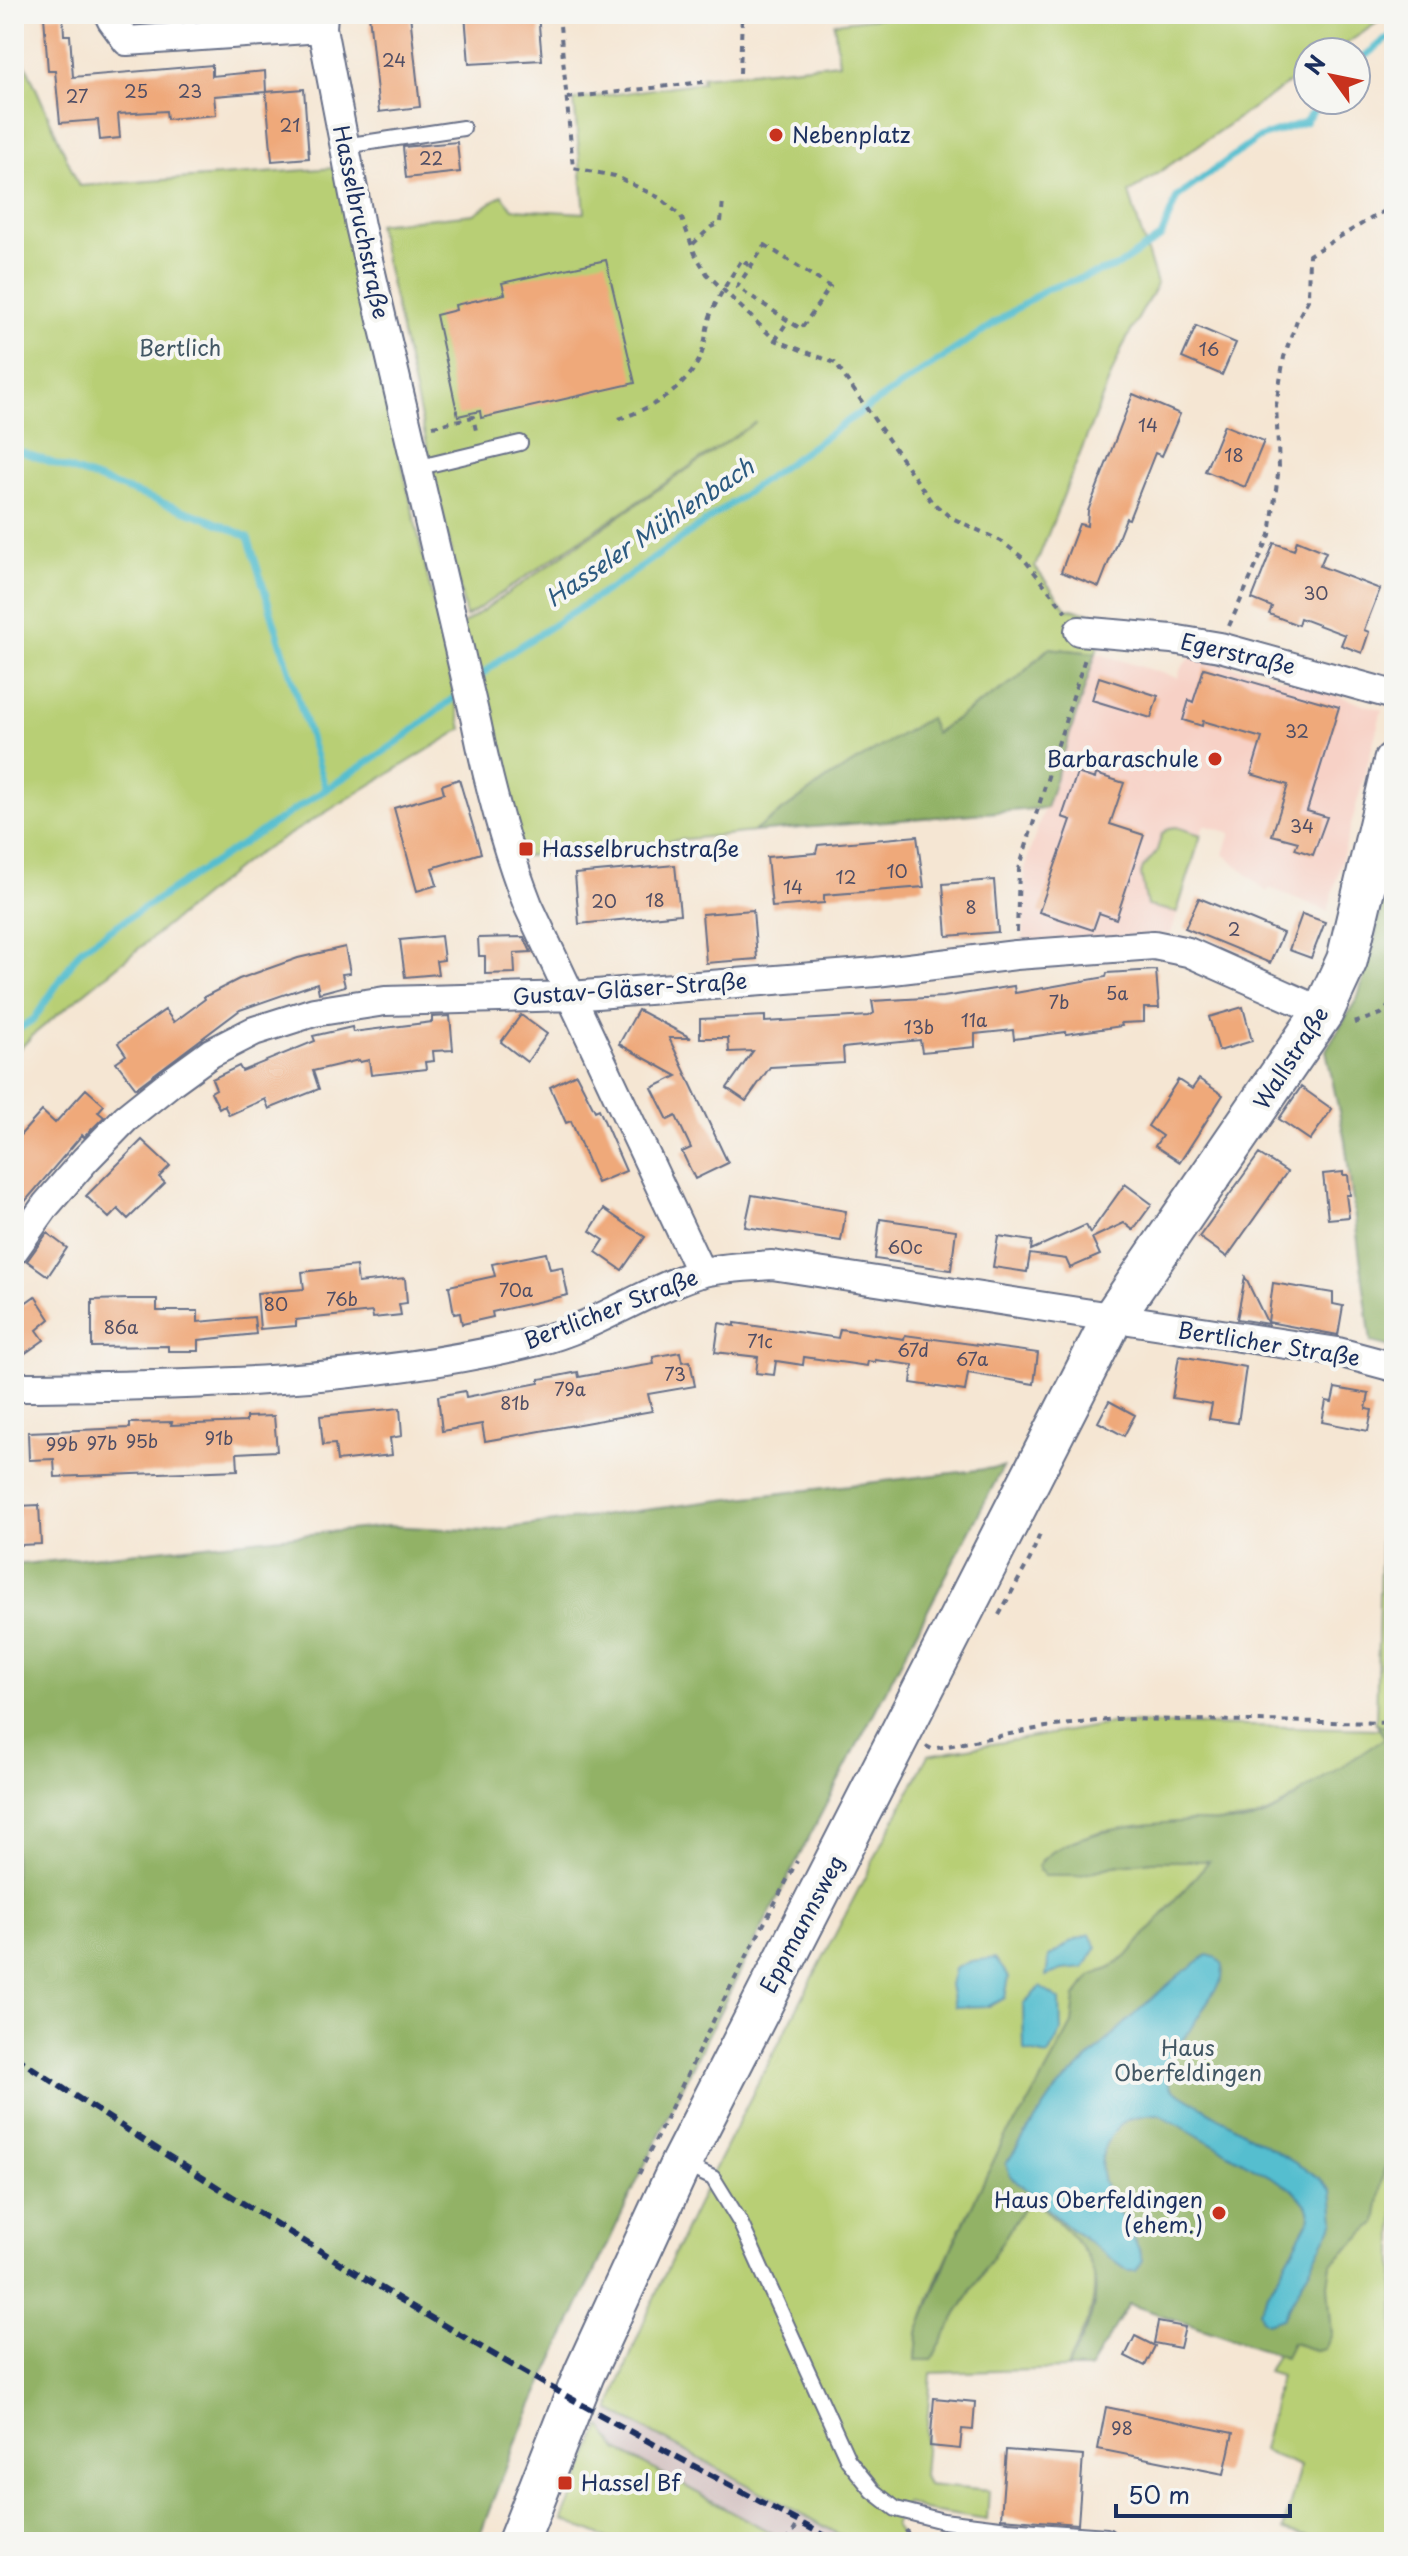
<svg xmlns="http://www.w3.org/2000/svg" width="1408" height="2556" font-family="'Playpen Sans',sans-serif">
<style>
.built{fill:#f7d1c6}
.industrial{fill:#d2bfbf}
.green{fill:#b8cf74;stroke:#6a7f69;stroke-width:2;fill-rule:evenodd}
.forest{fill:#92b266;stroke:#567062;stroke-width:2}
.water{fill:#54becf;stroke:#387696;stroke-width:2}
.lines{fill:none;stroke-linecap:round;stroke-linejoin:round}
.stream{stroke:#54becf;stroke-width:7}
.building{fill:#efa97a}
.lane-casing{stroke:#676f87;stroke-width:18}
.street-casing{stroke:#676f87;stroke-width:32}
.secondary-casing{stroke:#676f87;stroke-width:44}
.path{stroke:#676f87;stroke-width:4;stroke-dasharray:6 6;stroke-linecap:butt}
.lane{stroke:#fff;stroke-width:14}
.street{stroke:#fff;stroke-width:28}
.secondary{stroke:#fff;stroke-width:40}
.rail{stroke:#1b2f5e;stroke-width:6;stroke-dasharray:12 6;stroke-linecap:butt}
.poi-dot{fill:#c8321e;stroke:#f6f6f2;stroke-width:3}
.labels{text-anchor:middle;stroke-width:8;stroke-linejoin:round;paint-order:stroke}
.number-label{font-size:18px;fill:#504e65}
.poi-label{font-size:22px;fill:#1b2f5e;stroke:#f6f6f2;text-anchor:start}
.street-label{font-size:22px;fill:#1b2f5e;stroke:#f6f6f2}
.park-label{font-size:22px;fill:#425764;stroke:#f6f6f2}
.water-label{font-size:24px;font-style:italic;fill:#2c5a80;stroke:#f6f6f2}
</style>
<rect width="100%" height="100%" fill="#f6f6f2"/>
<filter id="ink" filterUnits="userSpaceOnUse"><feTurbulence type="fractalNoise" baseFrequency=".0125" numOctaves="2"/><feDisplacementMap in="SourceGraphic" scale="16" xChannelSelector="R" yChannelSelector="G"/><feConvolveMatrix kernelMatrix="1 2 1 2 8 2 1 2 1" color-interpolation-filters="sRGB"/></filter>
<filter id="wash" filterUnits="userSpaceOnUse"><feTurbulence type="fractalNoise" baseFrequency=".006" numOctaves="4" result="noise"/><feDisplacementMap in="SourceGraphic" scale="32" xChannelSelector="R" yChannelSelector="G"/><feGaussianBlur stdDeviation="1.8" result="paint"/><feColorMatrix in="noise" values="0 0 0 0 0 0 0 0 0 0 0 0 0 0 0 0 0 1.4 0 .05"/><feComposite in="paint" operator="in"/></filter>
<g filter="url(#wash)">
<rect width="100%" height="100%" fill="#f5e6d3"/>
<path class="built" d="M1096 653 1178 678 1181 668 1191 656 1290 681 1382 710 1328 911 1270 888 1267 892 1224 854 1231 833 1204 825 1171 934 1023 942 1025 866Z"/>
<path class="industrial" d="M610 2410 818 2522 853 2542H776L778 2536 618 2450 601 2426Z"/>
<path class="green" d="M909 14H1390L1334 52H1308V70L1129 193 1157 284 1122 348 1035 567 1066 608 1106 616 1096 653 1048 648 1017 679 934 733 929 719 830 777 753 832 509 858 453 631 756 422 466 617 377 224 474 214 502 195 513 209 585 213 574 100 703 82 702 77 839 63 834 23Z
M14 38 79 186 335 168 462 729 246 861 34 1034 14 1055Z
M1176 827 1201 835 1177 912 1147 906 1141 874 1143 868 1156 853 1162 834 1169 828Z
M1381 1518 1394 1520V1731L1376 1723Z
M1115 1723 1379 1729 1385 1738 1367 1750H1394V2542H1333L1283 2531 1300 2466 1262 2451 1280 2376 1267 2372 1280 2346 1094 2270C1097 2318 1081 2328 1067 2369L931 2373 923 2476 927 2485 989 2491 987 2520 923 2510 906 2503 894 2526 906 2542H853L610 2410C651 2294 707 2182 764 2072 818 1968 873 1861 928 1755ZM1327 1776 1211 1852 1114 1866 1039 1871 1042 1860 1073 1841 1102 1831 1194 1821 1220 1822 1255 1819 1275 1810ZM988 2174 984 2272 957 2314 916 2359C920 2300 962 2228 988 2174Z
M601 2426 618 2450 779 2537 776 2542H616L563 2520Z"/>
<path class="forest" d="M1049 648 1096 653 1046 808 753 832 830 777 929 718 935 733 1017 679Z
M1394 846V1348L1371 1342 1345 1141 1326 1050 1358 997 1374 941Z
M1003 1467C868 1726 728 1983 606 2248 561 2345 512 2441 478 2542H14V1565L387 1526 487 1531 705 1502Z
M1376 1723 1394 1731V1999L1390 2002 1387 2017 1394 2041V2148L1384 2170 1376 2223 1331 2264 1328 2285 1332 2334 1325 2349 1317 2351 1292 2343 1285 2357 1129 2304 1089 2369H1067C1072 2355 1080 2343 1086 2329 1115 2265 1073 2236 1030 2197L957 2314 932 2360H916L918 2333 952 2247 1005 2137 1025 2110 1072 2024 1075 1997 1092 1975 1109 1969 1127 1956 1209 1861H1152L1114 1866 1077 1876H1044L1038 1866C1062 1830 1153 1823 1193 1821 1213 1820 1235 1825 1255 1819 1272 1815 1288 1802 1302 1792 1330 1774 1357 1756 1385 1738Z"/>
<path class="water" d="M1089 1934 1097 1947 1084 1968 1062 1970 1046 1976 1049 1957 1068 1943Z
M1207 1955 1218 1958 1223 1965 1222 1979 1165 2069 1166 2078 1171 2088 1320 2178 1332 2191 1335 2221 1283 2318 1267 2323 1261 2318 1259 2310 1311 2217 1308 2207 1294 2190 1159 2114C1137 2115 1124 2117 1111 2136 1080 2180 1132 2220 1143 2260L1136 2271H1128L1063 2223 1010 2175 1006 2164 1055 2091 1141 2008 1179 1975Z
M995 1958 1009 1977 1005 1998 989 2006 955 2007 950 1986 954 1969 971 1961Z
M1040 1987 1060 2000 1061 2032 1048 2056 1024 2051 1023 2004Z"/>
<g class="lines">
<path class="stream" d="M1356 63 1385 40 1394 37
M14 449 208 519 248 537 326 789
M474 681 505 656 623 580 849 420 1022 305 1047 289 1118 266 1161 237 1177 197 1258 138 1305 122 1322 100
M14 1032 34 1019 81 949 397 743 461 692"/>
</g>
<g id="blocks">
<path class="building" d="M369 14H410L420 107 379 112Z
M465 14H538L542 60 469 64Z
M63 15 64 35H70L73 77 212 65V76L265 71 266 92 214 96 216 115 167 119 166 111 118 114 120 138 100 140 98 120 60 123 55 71H48L44 16Z
M304 89 309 158 272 161 266 92Z
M457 142 460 172 406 178 403 147Z
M606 260 635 383 481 418 480 411 458 416 436 315 456 310 455 305 505 294 502 283Z
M1196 326 1236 343 1222 375 1182 358Z
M1133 394 1180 414 1162 456 1155 453 1129 519 1126 518 1099 587 1061 572 1079 524 1087 526 1088 511Z
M1224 425 1264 441 1245 487 1205 471Z
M1297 540 1326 552 1320 566 1380 589 1364 630 1369 632 1362 653 1341 645 1345 635 1300 618 1298 625 1269 614 1272 607 1252 599 1274 543 1294 550Z
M1204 668 1339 707 1307 811 1327 817 1313 855 1295 849 1298 842 1272 835 1288 785 1251 774 1262 738 1203 721 1202 726 1183 720 1189 700 1193 702Z
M1099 677 1158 696 1151 718 1092 700Z
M1077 773 1095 779 1096 774 1124 783 1110 824 1144 835 1116 919 1099 913 1093 930 1039 912 1071 820 1062 817Z
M459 779 481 853 432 868 437 885 417 891 394 808 444 793 442 785Z
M917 836 924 887 824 895V903L772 907 767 857 816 853 818 845Z
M675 865 680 914 579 924 575 874Z
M994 880 998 932 947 936 943 884Z
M1199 898 1283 933 1270 963 1185 928Z
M753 910 757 959 706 963 702 914Z
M1302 914 1325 922 1311 958 1289 950Z
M441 936 444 960 436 961 438 974 405 977 400 940Z
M524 937 531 952 514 953 515 973 485 974V956H479L478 938Z
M345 947 350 973 342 974 345 986 319 993 317 983 240 1010 136 1088 116 1062 126 1055 118 1043 165 1010 174 1022 205 999 204 997 239 979 298 958Z
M1156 970 1159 1008H1144V1022L1121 1023 1122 1026 1066 1034V1032L1014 1039 1013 1030 975 1034V1047L922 1052 920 1040 843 1048 844 1063 770 1067 746 1101 727 1088 753 1051 729 1052 728 1038H700V1019L765 1016V1022L869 1016 874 1013 872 1001 943 997 1014 986 1015 993 1106 977 1107 973Z
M1243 1007 1252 1041 1219 1051 1209 1017Z
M638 1010 691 1038H669L728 1163 695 1179 682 1152 691 1148 676 1116 668 1120 652 1088 677 1076 619 1044Z
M521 1015 547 1034 527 1062 501 1042Z
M450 1016 453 1050 433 1051 434 1061 425 1062 426 1069 371 1075 369 1060 360 1062 359 1060 313 1071 319 1089 269 1109 265 1099 229 1115 224 1105 219 1108 211 1092 216 1089 212 1079 239 1066 242 1071 315 1041 313 1036 352 1027 353 1032 432 1022V1017Z
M576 1074 595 1111 599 1109 626 1171 597 1183 571 1121 566 1123 550 1087Z
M1199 1079 1223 1095 1180 1162 1155 1146 1162 1136 1148 1126 1178 1080 1192 1089Z
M1301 1087 1332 1109 1310 1140 1279 1119Z
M86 1089 104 1105 98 1112 104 1117 84 1137 82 1135 16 1212 19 1214 14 1221V1142L42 1111 55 1123Z
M142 1140 170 1166 159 1177 165 1183 128 1219 118 1209 109 1218 86 1196Z
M1259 1154 1287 1172 1227 1257 1199 1237Z
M1343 1172V1175H1348L1350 1195H1346L1349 1217 1328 1219 1323 1174Z
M1125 1184 1152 1204 1133 1230 1124 1223 1092 1238 1100 1255 1070 1268 1066 1259 1030 1254 1027 1272 993 1267 998 1236 1032 1241 1031 1250 1086 1225 1090 1233Z
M752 1195 846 1211 841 1241 745 1227Z
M604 1209 645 1237 622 1270 596 1252 604 1240 590 1231Z
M880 1219 956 1230 951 1270 875 1259Z
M47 1233 67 1248 48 1276 27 1261Z
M546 1253 550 1269 562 1267 568 1295 492 1312 493 1317 462 1324 460 1313 454 1314 449 1286 495 1276 492 1264Z
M356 1266 358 1283 405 1278 407 1303 399 1304 401 1315 373 1318 372 1312 296 1320V1326L260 1329 257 1293 304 1289 302 1272Z
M1245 1277 1268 1324 1237 1319Z
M1273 1283 1333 1293V1304L1343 1306 1338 1335 1268 1322Z
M35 1296 50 1319 37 1330 44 1340 14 1361V1311Z
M129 1299H157V1311H198V1322L254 1317 256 1334 199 1340V1351H168V1346L92 1347V1300Z
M719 1323 735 1326V1323L838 1338 840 1329 904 1339 905 1335 1038 1353 1034 1384 968 1373 965 1391 911 1383 913 1365 875 1360V1362L868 1361 867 1366 804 1357 803 1365 776 1361 774 1375 756 1373 758 1357 715 1352Z
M680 1352 682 1362 690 1361 695 1386 648 1394 652 1411 485 1441 482 1424 442 1431 438 1396 465 1391 466 1397 539 1383V1379L558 1376 578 1372 579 1377 617 1370 654 1364 653 1357Z
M1179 1356 1246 1367 1238 1423 1209 1419 1212 1404 1172 1398Z
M1335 1388 1369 1394 1366 1409 1372 1410 1368 1431 1322 1422 1326 1401 1332 1402Z
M1109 1401 1135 1415 1124 1436 1098 1422Z
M400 1408 402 1436 390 1438 392 1455 337 1461 335 1444 323 1445 320 1416Z
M274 1416 277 1451 237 1453 238 1470 55 1477 54 1459 29 1460 28 1432 130 1428V1423L172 1422 171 1425 246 1422V1417Z
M39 1505 41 1544 20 1545 18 1506Z
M1158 2322 1185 2327 1180 2348 1154 2343Z
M1135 2336 1155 2346 1145 2366 1125 2356Z
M934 2398 975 2402 973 2430 962 2429 960 2449 930 2446Z
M1106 2407 1233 2433 1224 2474 1098 2449Z
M1006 2450 1083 2456 1078 2524 1001 2518Z"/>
</g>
</g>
<g filter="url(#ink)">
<use href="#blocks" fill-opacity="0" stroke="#676f87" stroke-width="2"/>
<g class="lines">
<defs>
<path id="lane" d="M344 146 463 128
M416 468 520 443
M681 2163 713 2178 740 2222 848 2460 873 2491 896 2509 943 2521 1008 2529 1107 2536"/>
<path id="street" d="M323 14 322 28 360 226 476 721C489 785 504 844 528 905L701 1273
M111 19 127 41 322 28
M1079 631 1172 639 1220 647 1394 695
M14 1250 46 1205 85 1160 126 1118 171 1082 211 1053 254 1031 314 1012 385 1001 571 996 876 972 1016 955 1154 945 1188 952 1323 1012
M14 1387C188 1386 368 1383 538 1341 593 1328 646 1290 700 1273 722 1267 749 1267 772 1265L1338 1352 1394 1367"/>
<path id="secondary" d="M518 2542 584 2374 681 2163 1112 1319 1323 1012 1347 960 1394 762"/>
</defs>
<use href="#lane" class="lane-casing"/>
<use href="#street" class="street-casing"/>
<use href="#secondary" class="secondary-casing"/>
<path class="path" d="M559 14 573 168 615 176 660 198 681 216 695 254 707 274 775 340 835 363 931 501 950 517 1001 541 1023 558 1066 612
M740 73 742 14
M567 98 703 82
M693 244 711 227 721 222 723 201
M765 245 830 287 801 329 737 287Z
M775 340 788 321
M619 419C650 408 681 393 698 362 706 348 705 329 711 314 719 295 731 277 742 259L750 267
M433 426 473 417 477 435
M1229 626 1270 535 1279 467 1276 405 1284 357 1297 320 1308 300 1309 255 1394 205
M1017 932 1019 869 1086 655
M1354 1023 1381 1014 1394 1001
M999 1615 1030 1559 1040 1534
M926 1746 932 1749 1046 1727 1115 1719 1394 1723
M639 2174 720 2007 797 1861
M906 2530 912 2542
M787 2542 796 2527"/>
<use href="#lane" class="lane"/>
<use href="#street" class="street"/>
<use href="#secondary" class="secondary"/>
<path class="rail" d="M14 2056C169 2158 326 2257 486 2350 601 2417 719 2480 837 2542"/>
</g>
</g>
<g class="poi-dot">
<circle cx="776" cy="135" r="8"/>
<circle cx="1215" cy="759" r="8"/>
<rect x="518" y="841" width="16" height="16" rx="4"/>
<circle cx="1219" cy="2213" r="8"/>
<rect x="557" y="2475" width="16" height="16" rx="4"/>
</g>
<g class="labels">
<g class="number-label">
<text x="394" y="67">24</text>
<text x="136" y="98">25</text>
<text x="190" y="98">23</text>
<text x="77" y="103">27</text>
<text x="290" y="132">21</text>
<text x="431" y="165">22</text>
<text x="1209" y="356">16</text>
<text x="1148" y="432">14</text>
<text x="1234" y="462">18</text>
<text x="1316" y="600">30</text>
<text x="1297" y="738">32</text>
<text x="1302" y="833">34</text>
<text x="897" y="878">10</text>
<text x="846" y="884">12</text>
<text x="793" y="894">14</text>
<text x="655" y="907">18</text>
<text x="604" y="908">20</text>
<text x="971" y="914">8</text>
<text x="1234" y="936">2</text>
<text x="1117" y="1000">5a</text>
<text x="1059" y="1009">7b</text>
<text x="974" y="1027">11a</text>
<text x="919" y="1034">13b</text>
<text x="905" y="1254">60c</text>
<text x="516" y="1297">70a</text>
<text x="342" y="1306">76b</text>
<text x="276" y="1311">80</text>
<text x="121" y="1334">86a</text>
<text x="760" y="1348">71c</text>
<text x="913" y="1357">67d</text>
<text x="972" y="1366">67a</text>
<text x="675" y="1381">73</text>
<text x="570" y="1396">79a</text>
<text x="515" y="1410">81b</text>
<text x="219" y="1445">91b</text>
<text x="142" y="1448">95b</text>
<text x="102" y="1450">97b</text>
<text x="62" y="1451">99b</text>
<text x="1122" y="2435">98</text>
</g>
<g class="poi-label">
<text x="792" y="143">Nebenplatz</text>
<text x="1199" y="767" text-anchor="end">Barbaraschule</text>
<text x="542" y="857">Hasselbruchstraße</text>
<text x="1203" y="2208" text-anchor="end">Haus Oberfeldingen<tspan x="1203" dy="25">(ehem.)</tspan></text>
<text x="581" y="2491">Hassel Bf</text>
</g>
<g class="street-label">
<text transform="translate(361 222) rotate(78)" y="8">Hasselbruchstraße</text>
<text transform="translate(1238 654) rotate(13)" y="8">Egerstraße</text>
<text transform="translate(630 989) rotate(-4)" y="8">Gustav-Gläser-Straße</text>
<text transform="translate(1291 1058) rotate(-57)" y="8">Wallstraße</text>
<text transform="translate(611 1309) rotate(-21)" y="8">Bertlicher Straße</text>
<text transform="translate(1269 1344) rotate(9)" y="8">Bertlicher Straße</text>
<text transform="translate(802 1924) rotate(-62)" y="8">Eppmannsweg</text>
</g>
<g class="park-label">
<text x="180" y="356">Bertlich</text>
<text x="1188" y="2056">Haus<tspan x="1188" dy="25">Oberfeldingen</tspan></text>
</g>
<g class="water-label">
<text transform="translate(650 533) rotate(-34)" y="8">Hasseler Mühlenbach</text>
</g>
</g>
<rect width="1408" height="2556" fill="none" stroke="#f6f6f2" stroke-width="48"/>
<g transform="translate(1332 76) rotate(303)"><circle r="38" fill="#f6f6f2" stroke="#9ea6b7" stroke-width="2"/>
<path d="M0-6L14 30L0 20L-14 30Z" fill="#c8321e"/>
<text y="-12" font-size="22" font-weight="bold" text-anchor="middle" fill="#1b2f5e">N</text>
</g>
<path d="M1116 2504v12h174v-12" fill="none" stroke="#1b2f5e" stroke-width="4"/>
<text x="1128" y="2504" font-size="24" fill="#1b2f5e" stroke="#f6f6f2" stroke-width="6" paint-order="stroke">50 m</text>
</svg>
